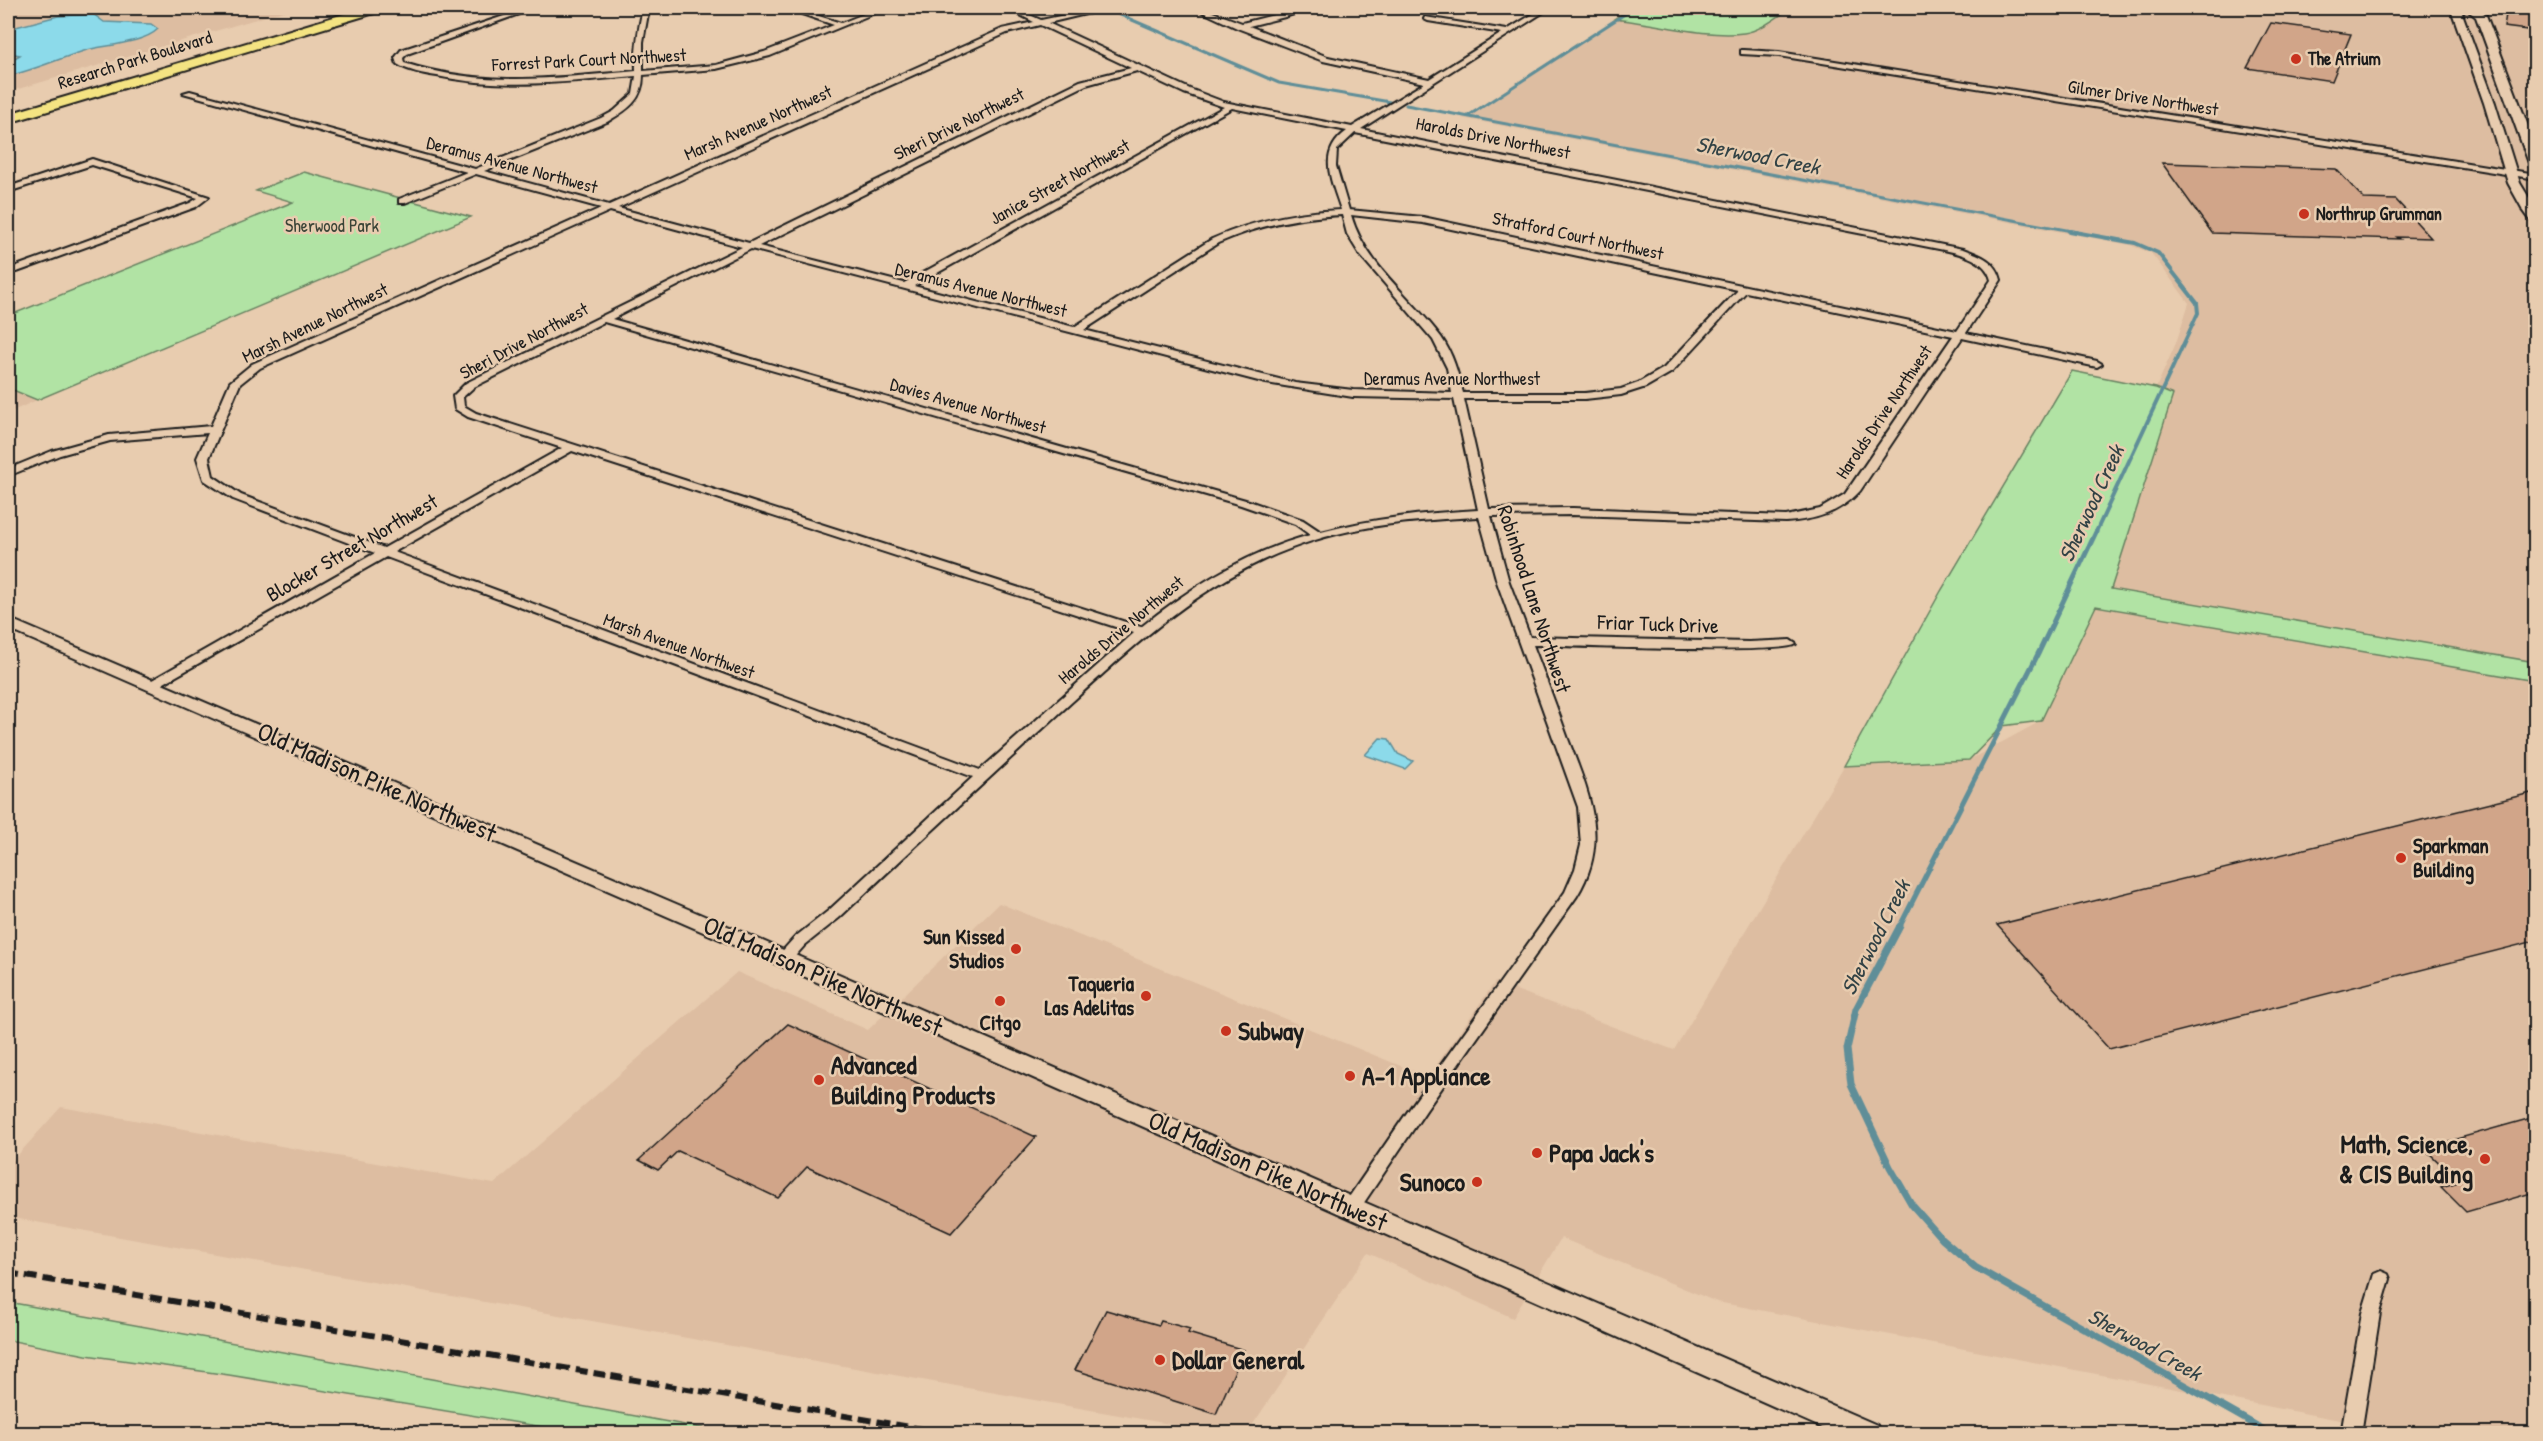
<svg xmlns="http://www.w3.org/2000/svg" width="2543" height="1441" font-family="'Patrick Hand',sans-serif">
<style>
.built{fill:#ddbda1}
.green{fill:#b1e3a4;stroke:#668060;stroke-width:1.5}
.water{fill:#8cdaea;stroke:#5f8e98;stroke-width:1.5}
.lines{fill:none;stroke-linecap:round;stroke-linejoin:round}
.stream-far3{stroke:#5f8e98;stroke-width:3}
.stream-far2{stroke:#5f8e98;stroke-width:4}
.stream-far1{stroke:#5f8e98;stroke-width:5}
.stream{stroke:#5f8e98;stroke-width:7}
.building{fill:#d1a589;stroke:#1c1c1c;stroke-width:1.5}
.street-casing{stroke:#1c1c1c;stroke-width:4}
.secondary-casing{stroke:#1c1c1c;stroke-width:4}
.highway-casing{stroke:#1c1c1c;stroke-width:4}
.street{fill:#e8ccaf;fill-rule:evenodd}
.secondary{fill:#e8ccaf;fill-rule:evenodd}
.highway{fill:#f4e382;fill-rule:evenodd}
.rail{stroke:#1c1c1c;stroke-width:6;stroke-dasharray:12 6;stroke-linecap:butt}
.poi-dot{fill:#c8321e;stroke:#e8ccaf;stroke-width:2}
.labels{text-anchor:middle;stroke-width:5;stroke-linejoin:round;paint-order:stroke}
.far-poi-label{font-size:18px;font-weight:bold;fill:#1c1c1c;stroke:#e8ccaf;text-anchor:start}
.far-street-label{font-size:18px;fill:#1c1c1c;stroke:#e8ccaf}
.far-park-label{font-size:18px;fill:#3a4437;stroke:#e8ccaf}
.street-label{font-size:21px;fill:#1c1c1c;stroke:#e8ccaf}
.poi-label{font-size:21px;font-weight:bold;fill:#1c1c1c;stroke:#e8ccaf;text-anchor:end}
.water-label{font-size:22px;font-style:italic;fill:#324245;stroke:#e8ccaf}
.near-street-label{font-size:26px;fill:#1c1c1c;stroke:#e8ccaf}
.near-poi-label{font-size:26px;font-weight:bold;fill:#1c1c1c;stroke:#e8ccaf;text-anchor:start}
</style>
<rect width="100%" height="100%" fill="#e8ccaf"/>
<filter id="ink" filterUnits="userSpaceOnUse"><feTurbulence type="fractalNoise" baseFrequency=".0167" numOctaves="2"/><feDisplacementMap in="SourceGraphic" scale="12" xChannelSelector="R" yChannelSelector="G"/><feConvolveMatrix kernelMatrix="1 2 1 2 8 2 1 2 1" color-interpolation-filters="sRGB"/></filter>
<g filter="url(#ink)">
<path class="built" d="M8 8H294L8 92Z
M1775 8H2535V1433H2408L1717 1302 1561 1238 1513 1318 1368 1253 1247 1433H1220L8 1217V1166L61 1107 494 1184 737 972 868 1030 999 903 1428 1077 1495 982 1674 1050 1844 766 1969 760 2041 721 2172 395 2156 388 2176 343 2189 303 2151 253 2130 245 1462 118 1614 19 1645 22 1784 12Z
M8 388 37 400 8 413Z"/>
<path class="green" d="M1631 8H1775L1785 12C1773 20 1759 31 1744 33 1706 38 1654 23 1614 19Z
M304 172 471 217 37 400 8 388V316L293 202 256 191Z
M2072 371 2156 388 2173 395 2111 589 2535 662V681L2096 606 2041 721 2002 726 1969 760 1844 766 1941 591Z
M8 1302 729 1433H579L229 1375 86 1355 8 1340Z"/>
<path class="water" d="M93 14 104 22 151 24 158 29C144 43 107 45 87 50 60 58 35 70 8 76V62L20 55 8 53V29L58 16Z
M1380 738 1389 739 1398 754 1413 761 1405 769 1365 755Z"/>
<g class="lines">
<path class="stream-far3" d="M1109 10 1279 83 1390 102
M1406 105 2077 232
M1468 116 1634 8"/>
<path class="stream-far2" d="M2069 231 2135 243 2158 253 2197 303 2198 313 2095 534"/>
<path class="stream-far1" d="M1899 928 2039 652 2096 532"/>
<path class="stream" d="M1900 926 1856 1009 1847 1049 1851 1084 1890 1167 1912 1205 1942 1239 1975 1267 2266 1431"/>
</g>
<path class="building" d="M2507 8H2535V31L2504 27Z
M2271 23 2351 34 2332 81 2247 68Z
M2162 163 2336 169 2364 199 2396 200 2431 238 2397 237 2400 239 2212 233Z
M2535 792V941L2109 1049 1997 925Z
M788 1024 1036 1137 951 1233 807 1167 778 1198 678 1151 658 1170 639 1160Z
M2535 1117V1192L2466 1212 2441 1187 2459 1182 2424 1148Z
M1106 1310 1159 1325 1161 1321 1190 1329 1188 1333 1244 1350 1216 1414 1075 1370Z"/>
<g class="lines">
<defs>
<path id="street" d="M528 8H536L407 54 403 58 404 63C485 88 554 78 636 71 635 49 638 30 643 8H649L643 42V71L716 65 764 52 834 25 802 14 796 8H802L806 12 841 23 879 8H887L770 56 716 69 643 75C643 101 627 110 607 122L484 171 609 205 1002 29 1034 22 1006 8H1014L1041 20 1098 8H1108L1107 9 1048 23 1190 89 1224 102 1352 127 1424 83 1323 61 1237 28 1194 8H1202L1242 23 1302 8H1311L1285 17 1249 26 1328 57 1429 79 1502 33 1428 21 1424 19 1425 17 1507 30 1543 8H1550L1361 129 1963 249C1980 255 1997 261 2001 280L1966 333 2097 361 2102 364 2097 367 1962 338 1860 491C1840 513 1815 520 1786 522L1573 515 1491 516 1509 582 1530 637 1749 642 1790 640 1796 644C1785 655 1565 646 1533 645 1545 676 1557 708 1568 739 1589 794 1611 841 1577 896L1427 1109 1357 1213 1351 1215 1345 1213 1342 1208 1345 1203 1415 1101 1565 892 1575 869 1581 845 1578 807 1497 582 1479 517C1417 520 1351 525 1292 548 1195 584 1124 655 1048 724 978 788 908 853 839 918L805 945 790 962H778L776 958 795 937 828 911 973 777 386 557 157 687 152 688 145 684 375 553 233 499 204 480 197 458 208 433 110 441 60 455 8 476V469L52 451 109 435 211 426 230 382 252 364 601 208 476 174 405 203H399V199L467 172 183 93 190 91 475 169 601 118 614 111 633 94 636 76C569 82 503 90 437 76 424 74 408 71 397 64L395 58 401 50ZM1040 25 1131 68 1080 81 749 243 618 208 1007 33ZM1137 71 1184 93 1224 107 904 283 759 246 1086 85ZM1232 108 1347 131C1316 153 1332 181 1341 210 1295 212 1254 220 1212 239L1074 327 914 286ZM1355 133 1944 250C1962 254 1987 260 1991 280L1957 331 1423 217 1349 210 1336 166 1337 150ZM610 211 742 247 466 383 453 396 455 409 468 417 562 448 384 548 241 495 213 476 209 458 240 384 260 368ZM1342 215 1347 234 1360 255 1433 340 1447 368 1452 393 1353 390 1295 383 1084 330 1218 243C1259 225 1298 217 1342 215ZM1351 215 1423 223 1738 290 1664 368 1638 383 1621 389 1585 393H1463C1458 373 1453 354 1441 337 1411 296 1366 266 1351 215ZM751 249 1266 383 1353 397 1454 399 1478 510C1425 513 1373 518 1321 532L1303 520 1249 501 612 319ZM1746 292 1953 336 1845 494 1820 509 1786 516 1573 508 1489 509 1464 399H1585L1621 395 1646 387 1672 372ZM604 322 1241 505 1295 524 1310 535C1247 552 1192 586 1141 627L476 413 464 406 463 397 474 387ZM572 451 1134 633 980 770 394 552Z
M1744 50 1779 52 2536 174V179L1779 56 1741 54V50Z
M92 159 209 197 196 207 17 272 8 271V265L14 267 190 203 198 198 92 165 8 192V187Z
M2381 1271 2388 1274 2390 1279 2380 1313 2361 1434H2341L2362 1313 2374 1274Z"/>
<path id="secondary" d="M2458 8H2477L2486 15 2536 147V170L2530 166 2476 17 2467 10 2462 13 2495 103 2520 183 2536 209V222L2531 221 2523 210 2508 183 2484 103 2452 12Z
M8 618 772 945 1877 1425 1881 1434H1836L756 955 8 629Z"/>
<path id="highway" d="M364 8H383L381 11 8 123V114Z"/>
</defs>
<use href="#street" class="street-casing"/>
<use href="#secondary" class="secondary-casing"/>
<use href="#highway" class="highway-casing"/>
<use href="#street" class="street"/>
<use href="#secondary" class="secondary"/>
<use href="#highway" class="highway"/>
<path class="rail" d="M8 1273 951 1434"/>
</g>
</g>
<g class="poi-dot">
<circle cx="2296" cy="59" r="6"/>
<circle cx="2304" cy="214" r="6"/>
<circle cx="2401" cy="858" r="6"/>
<circle cx="1016" cy="949" r="6"/>
<circle cx="1146" cy="996" r="6"/>
<circle cx="1000" cy="1001" r="6"/>
<circle cx="1226" cy="1031" r="6"/>
<circle cx="1350" cy="1076" r="6"/>
<circle cx="819" cy="1080" r="6"/>
<circle cx="1537" cy="1153" r="6"/>
<circle cx="2485" cy="1159" r="6"/>
<circle cx="1477" cy="1182" r="6"/>
<circle cx="1160" cy="1360" r="6"/>
</g>
<g class="labels">
<g class="far-poi-label">
<text x="2308" y="65">The Atrium</text>
<text x="2316" y="220">Northrup Grumman</text>
</g>
<g class="far-street-label">
<text transform="translate(135 60) rotate(-17)" y="6">Research Park Boulevard</text>
<text transform="translate(589 60) rotate(-3)" y="6">Forrest Park Court Northwest</text>
<text transform="translate(2143 98) rotate(9)" y="6">Gilmer Drive Northwest</text>
<text transform="translate(758 123) rotate(-24)" y="6">Marsh Avenue Northwest</text>
<text transform="translate(959 124) rotate(-26)" y="6">Sheri Drive Northwest</text>
<text transform="translate(1493 138) rotate(11)" y="6">Harolds Drive Northwest</text>
<text transform="translate(512 165) rotate(15)" y="6">Deramus Avenue Northwest</text>
<text transform="translate(1060 182) rotate(-29)" y="6">Janice Street Northwest</text>
<text transform="translate(1578 236) rotate(12)" y="6">Stratford Court Northwest</text>
<text transform="translate(981 290) rotate(14)" y="6">Deramus Avenue Northwest</text>
<text transform="translate(315 323) rotate(-26)" y="6">Marsh Avenue Northwest</text>
<text transform="translate(524 341) rotate(-28)" y="6">Sheri Drive Northwest</text>
<text x="1452" y="385">Deramus Avenue Northwest</text>
<text transform="translate(968 406) rotate(16)" y="6">Davies Avenue Northwest</text>
<text transform="translate(1884 412) rotate(-56)" y="6">Harolds Drive Northwest</text>
<text transform="translate(1121 630) rotate(-40)" y="6">Harolds Drive Northwest</text>
<text transform="translate(679 646) rotate(20)" y="6">Marsh Avenue Northwest</text>
</g>
<g class="far-park-label">
<text x="332" y="232">Sherwood Park</text>
</g>
<g class="street-label">
<text transform="translate(352 548) rotate(-30)" y="7">Blocker Street Northwest</text>
<text transform="translate(1534 599) rotate(72)" y="7">Robinhood Lane Northwest</text>
<text transform="translate(1658 624) rotate(2)" y="7">Friar Tuck Drive</text>
</g>
<g class="poi-label">
<text x="2413" y="853" text-anchor="start">Sparkman<tspan x="2413" dy="24">Building</tspan></text>
<text x="1004" y="944">Sun Kissed<tspan x="1004" dy="24">Studios</tspan></text>
<text x="1134" y="991">Taqueria<tspan x="1134" dy="24">Las Adelitas</tspan></text>
<text x="1000" y="1030" text-anchor="middle">Citgo</text>
</g>
<g class="water-label">
<text transform="translate(1758 155) rotate(11)" y="8">Sherwood Creek</text>
<text transform="translate(2091 503) rotate(-65)" y="8">Sherwood Creek</text>
<text transform="translate(1875 937) rotate(-63)" y="8">Sherwood Creek</text>
<text transform="translate(2145 1344) rotate(29)" y="8">Sherwood Creek</text>
</g>
<g class="near-street-label">
<text transform="translate(377 782) rotate(24)" y="9">Old Madison Pike Northwest</text>
<text transform="translate(823 976) rotate(24)" y="9">Old Madison Pike Northwest</text>
<text transform="translate(1268 1171) rotate(24)" y="9">Old Madison Pike Northwest</text>
</g>
<g class="near-poi-label">
<text x="1238" y="1040">Subway</text>
<text x="831" y="1074">Advanced<tspan x="831" dy="30">Building Products</tspan></text>
<text x="1362" y="1085">A-1 Appliance</text>
<text x="2473" y="1153" text-anchor="end">Math, Science,<tspan x="2473" dy="30">&amp; CIS Building</tspan></text>
<text x="1549" y="1162">Papa Jack's</text>
<text x="1465" y="1191" text-anchor="end">Sunoco</text>
<text x="1172" y="1369">Dollar General</text>
</g>
</g>
<rect width="2543" height="1441" fill="none" stroke="#e8ccaf" stroke-width="30"/>
<rect x="15" y="15" width="2513" height="1411" fill="none" stroke="#1c1c1c" stroke-width="2" filter="url(#ink)"/>
</svg>
